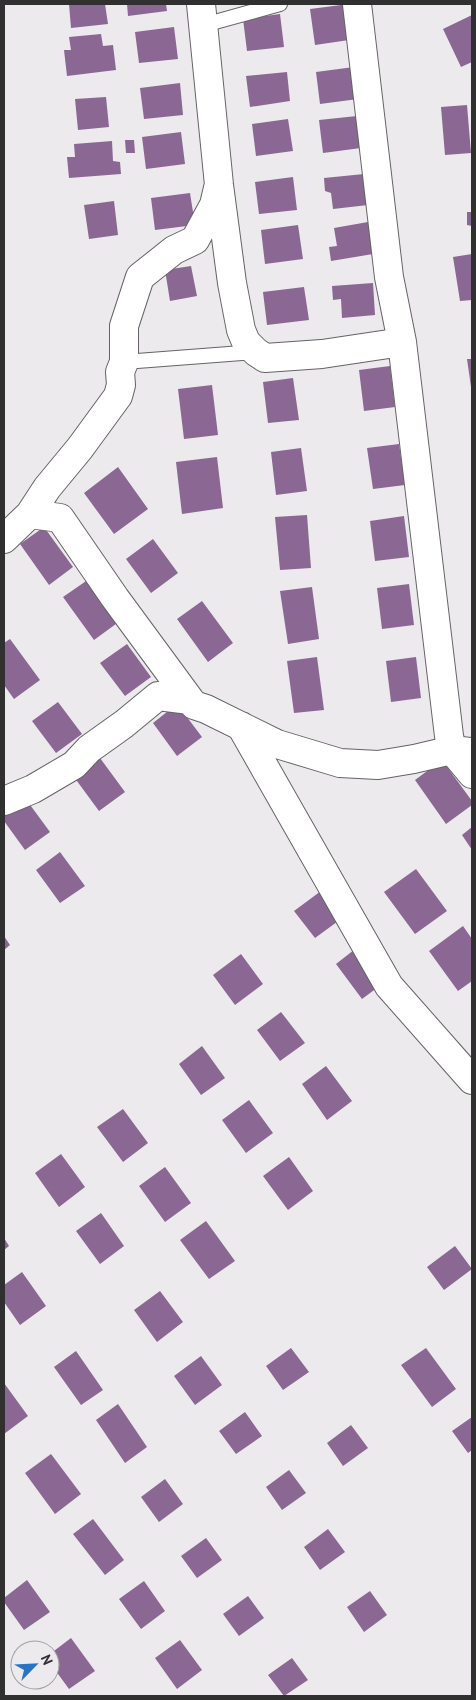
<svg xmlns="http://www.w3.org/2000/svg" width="476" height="1700" font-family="'PT Sans',sans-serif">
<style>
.building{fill:#8b6793}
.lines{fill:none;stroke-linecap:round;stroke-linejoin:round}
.lane-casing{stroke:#656366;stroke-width:16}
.street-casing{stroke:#656366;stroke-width:30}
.lane{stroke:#fff;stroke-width:14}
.street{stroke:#fff;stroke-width:28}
</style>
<rect width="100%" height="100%" fill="#eceaed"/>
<path class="building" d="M69 4H105L108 24 71 28Z
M127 4H166L167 11 128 16Z
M349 4 356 39 315 45 310 9Z
M280 14 284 47 247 51 243 19Z
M472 15V62L461 67 443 29Z
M174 27 178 59 139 63 135 32Z
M101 34 103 46 113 45 116 70 67 76 64 50H71L69 37Z
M354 67 358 99 320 104 316 72Z
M287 72 290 101 250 107 246 76Z
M180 83 183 115 144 119 140 88Z
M106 97 109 127 78 130 75 99Z
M467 105 471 153 445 155 441 107Z
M357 116 361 148 323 153 319 120Z
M288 119 293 151 256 156 252 124Z
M181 132 185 164 146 169 142 137Z
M125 140H134L135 153H126Z
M112 141 113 161 120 162 121 174 69 178 67 157H75L74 144Z
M364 174 368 205 333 209 331 193 325 191 324 178Z
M293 177 297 210 259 214 255 182Z
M190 193 195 225 155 230 151 198Z
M114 201 118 235 89 239 84 205Z
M467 212H472V226L467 225Z
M368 222 373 254 331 261 329 247 337 246 334 228Z
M298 225 303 259 265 264 261 230Z
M472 254V300L460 301 453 257Z
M191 266 197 296 170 301 165 270Z
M373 283 375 315 342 318 341 299 333 300 332 286Z
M304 287 309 320 267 325 263 292Z
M467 359H472V387H471Z
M390 366 395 407 364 411 359 370Z
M293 378 299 420 268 423 263 382Z
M212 385 218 435 184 439 178 389Z
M399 444 405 485 373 489 367 448Z
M301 448 307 491 276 495 271 452Z
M217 457 223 508 182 514 176 462Z
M118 467 148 509 114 534 84 493Z
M307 515 311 568 280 570 275 517Z
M404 516 409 557 375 561 370 521Z
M44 527 73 567 49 585 20 544Z
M153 539 178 573 151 593 126 559Z
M89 579 120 621 94 640 63 597Z
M409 584 414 625 382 629 377 588Z
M312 587 319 639 288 644 280 591Z
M202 601 233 643 208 662 177 619Z
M10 639 40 680 14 699 4 685V643Z
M127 644 151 677 125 696 100 663Z
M317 657 324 710 294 713 287 661Z
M416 657 421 698 391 702 386 661Z
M58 702 82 734 56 753 32 721Z
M177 704 202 737 177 756 153 723Z
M100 758 125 792 99 811 74 777Z
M442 760 472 801V805L446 824 415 780Z
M25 798 50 832 25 850 4 821V814Z
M472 827V850L462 835Z
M60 852 85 886 60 903 36 870Z
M416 869 447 911 415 934 384 892Z
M321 891 341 919 315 938 294 911Z
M463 926 472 939V981L458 991 429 951Z
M4 936 10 945 4 950Z
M359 946 385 982 362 999 336 964Z
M241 954 263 984 235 1005 213 975Z
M281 1012 305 1043 280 1061 257 1030Z
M202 1046 225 1078 201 1095 179 1064Z
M326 1066 352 1101 327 1120 302 1084Z
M249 1100 273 1133 246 1153 222 1120Z
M123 1109 148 1143 123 1162 97 1127Z
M61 1154 85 1187 59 1207 35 1173Z
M289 1157 313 1191 288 1210 263 1176Z
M165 1167 191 1203 165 1222 139 1186Z
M101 1213 124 1246 100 1264 76 1231Z
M206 1221 235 1261 209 1279 180 1240Z
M4 1238 9 1246 4 1250Z
M455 1246 472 1269 444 1290 427 1267Z
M22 1272 46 1306 20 1325 4 1302V1285Z
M160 1291 183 1322 157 1342 134 1310Z
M291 1348 309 1372 283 1390 266 1366Z
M426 1348 456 1389 432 1407 401 1365Z
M76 1351 103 1390 81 1405 54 1367Z
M201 1356 222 1385 195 1405 174 1376Z
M4 1383 28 1416 4 1434Z
M118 1404 147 1447 125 1463 96 1420Z
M245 1412 262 1436 236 1454 219 1431Z
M472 1417V1450L468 1453 452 1431Z
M351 1425 368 1448 343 1466 327 1443Z
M51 1454 81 1494 55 1514 25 1473Z
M289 1470 306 1493 282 1510 266 1487Z
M165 1479 183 1504 159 1522 141 1497Z
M93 1519 124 1560 105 1575 73 1534Z
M328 1529 345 1552 320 1570 304 1547Z
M206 1538 222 1560 197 1578 181 1556Z
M27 1580 50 1612 24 1630 4 1602V1598Z
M144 1581 165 1611 141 1629 119 1599Z
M370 1591 387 1615 364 1632 347 1607Z
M248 1596 264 1618 239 1636 223 1614Z
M71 1638 95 1671 69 1689 50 1663V1654Z
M180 1640 202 1670 177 1689 155 1658Z
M292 1658 308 1680 284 1696 268 1675Z"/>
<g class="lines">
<defs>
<path id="lane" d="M204 25 280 4
M124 362 255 352"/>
<path id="street" d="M201 4 219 185 232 283 241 330 246 342 256 352 265 358 322 354 402 342
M357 4 389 277 402 342 449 736 452 750 472 774
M30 514 47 488 80 448 118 396 121 385 120 372 124 362V326L140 277 174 250 195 240 214 205 218 188
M4 539 30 514 60 518 115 598 190 700
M241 726 389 986 472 1080
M4 801 33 789 74 765 89 749 124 724 158 696 190 700 194 705 206 709 277 744 340 763 378 765 414 759 452 750 470 752"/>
</defs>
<use href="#lane" class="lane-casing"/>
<use href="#street" class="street-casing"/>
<use href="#lane" class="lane"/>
<use href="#street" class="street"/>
</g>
<rect width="476" height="1700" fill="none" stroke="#313031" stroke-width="10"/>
<g transform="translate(35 1665) rotate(66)"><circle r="24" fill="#eceaed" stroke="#a1a0a2"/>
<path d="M0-4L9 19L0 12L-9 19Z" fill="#2a73c3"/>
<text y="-8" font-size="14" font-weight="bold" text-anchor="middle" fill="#313031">N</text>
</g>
</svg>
